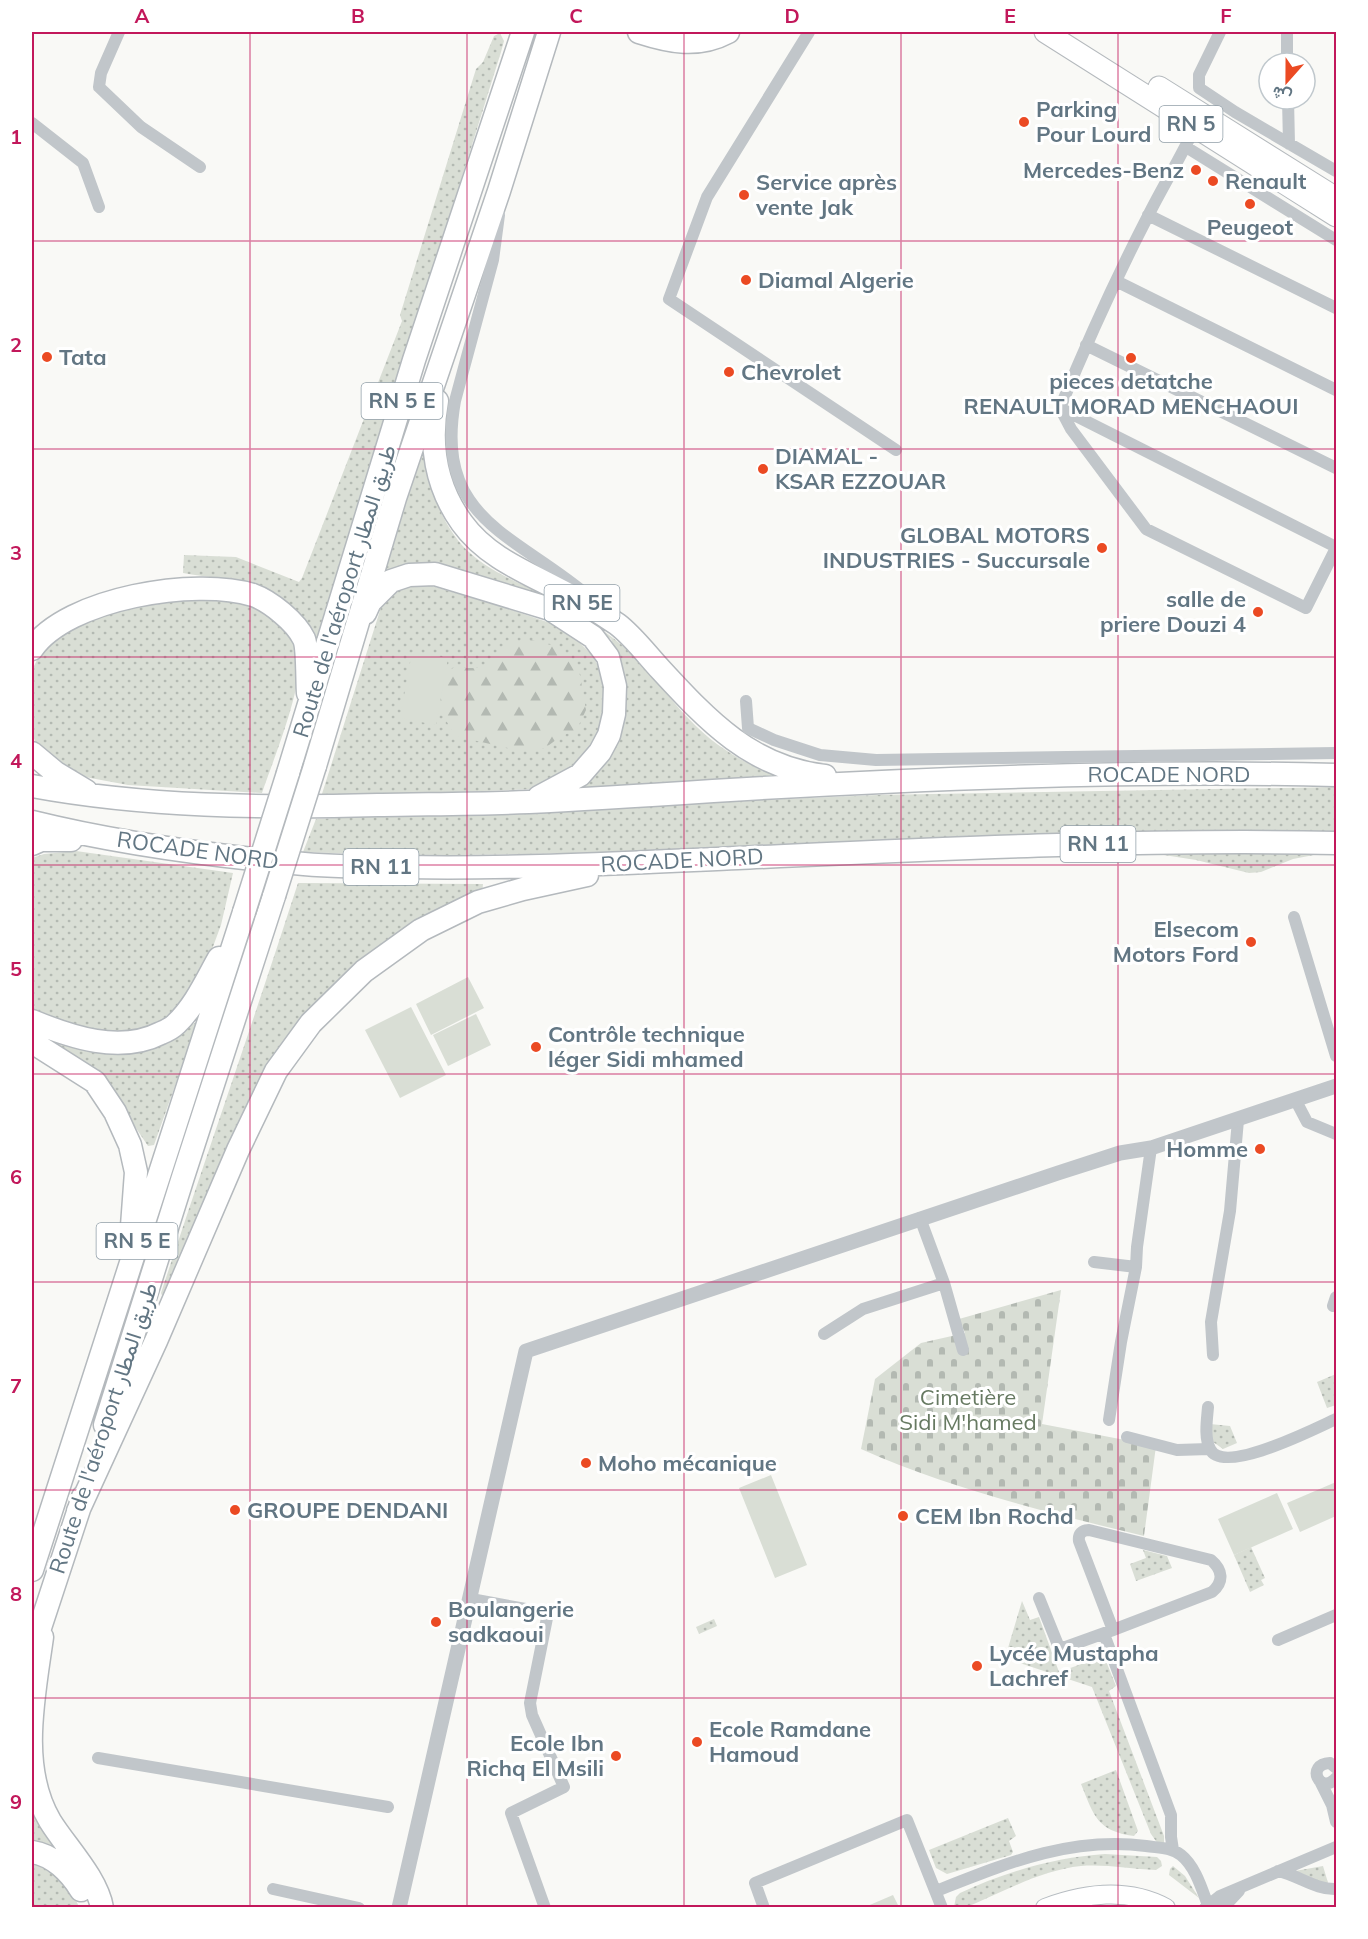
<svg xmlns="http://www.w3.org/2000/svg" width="1368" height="1939" font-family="Mulish,Vazirmatn,sans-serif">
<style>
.green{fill:url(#green-dots)}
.forest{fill:url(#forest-firs)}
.cemetery{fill:url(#cemetery-stones)}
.pitch{fill:#d9ded5}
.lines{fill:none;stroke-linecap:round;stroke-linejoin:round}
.secondary-casing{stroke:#b6bcc1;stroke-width:20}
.trunk-casing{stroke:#b4b9bd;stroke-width:23}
.motorway-casing{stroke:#b4b9bd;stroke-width:25}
.minor{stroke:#c1c6ca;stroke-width:12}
.tertiary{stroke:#c1c6ca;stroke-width:15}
.secondary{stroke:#fff;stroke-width:18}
.trunk{stroke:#fff;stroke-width:21}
.motorway{stroke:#fff;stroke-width:22}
.motorway-bridge-casing{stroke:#b4b9bd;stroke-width:25;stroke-linecap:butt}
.motorway-bridge{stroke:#fff;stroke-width:22}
.grid{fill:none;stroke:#c2185b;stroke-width:1.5;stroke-opacity:0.55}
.poi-dot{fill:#eb4a23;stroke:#fff;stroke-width:2}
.labels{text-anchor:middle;stroke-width:6;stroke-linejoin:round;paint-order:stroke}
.shield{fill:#fff;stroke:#919fa8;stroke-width:1.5}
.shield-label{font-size:21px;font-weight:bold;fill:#627683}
.poi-label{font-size:22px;font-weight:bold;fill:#627683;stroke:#fff;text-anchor:start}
.street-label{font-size:22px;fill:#627683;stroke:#fff}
.park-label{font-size:22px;fill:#677a62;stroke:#fff}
.neatline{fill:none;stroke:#c2185b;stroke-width:2}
.grid-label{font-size:20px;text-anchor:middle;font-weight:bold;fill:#c2185b}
</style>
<defs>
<pattern id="green-dots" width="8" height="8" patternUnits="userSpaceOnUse" patternTransform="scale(1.5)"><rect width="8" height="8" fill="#d9ded5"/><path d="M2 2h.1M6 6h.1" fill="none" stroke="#b3b9b2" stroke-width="1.8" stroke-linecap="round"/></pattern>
<pattern id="forest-firs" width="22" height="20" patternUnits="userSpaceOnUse" patternTransform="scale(1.5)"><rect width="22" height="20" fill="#d9ded5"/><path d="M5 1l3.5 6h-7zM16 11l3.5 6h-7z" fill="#b3b9b2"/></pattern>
<pattern id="cemetery-stones" width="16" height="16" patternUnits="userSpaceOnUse" patternTransform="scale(1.5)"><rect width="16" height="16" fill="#d9ded5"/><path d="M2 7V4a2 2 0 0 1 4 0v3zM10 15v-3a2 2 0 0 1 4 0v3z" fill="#b3b9b2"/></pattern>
</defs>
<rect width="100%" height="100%" fill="#f9f9f6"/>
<path class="green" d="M500 33 504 41 501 52 316 644C313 637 311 629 306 622 280 583 225 580 183 573L184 555 236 557 299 582 302 578 402 321 400 315 476 69 483 62 494 36Z
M425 443C429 482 435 512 461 544 490 577 538 588 574 611 595 625 617 639 635 657 655 676 670 700 689 719 715 747 748 766 784 779L567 792 590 779 617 654 611 639 585 621 473 577 378 586Z
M408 586H432L503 607 556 625 575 638 593 656 599 668 606 691 598 745 582 764 538 789 321 797 383 601 394 592Z
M178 600C205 600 234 598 260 608 275 614 293 630 298 646 308 677 273 760 262 793L128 785 85 777 39 750 32 734V670L38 658 53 642 75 628 104 615 137 604Z
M1336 787V832L1302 831C1145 833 988 836 830 843 655 850 479 860 303 852L316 819 877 795Z
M76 851 233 873 221 925 204 971 166 1021 132 1033 90 1031 32 1009V858L44 854Z
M1151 853 1319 854 1293 859 1261 872 1249 873 1196 860Z
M298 883 483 884 482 894 332 990 163 1298 161 1293C206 1156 254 1020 298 883Z
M198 1021 154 1145 148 1146 117 1100 32 1029 128 1052 160 1046Z
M1336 1374V1405L1327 1408 1317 1382Z
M1210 1424 1230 1426 1237 1443 1223 1449 1209 1439Z
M1251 1547 1265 1578 1261 1580 1264 1585 1250 1592 1234 1555Z
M1143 1550 1167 1556 1172 1568 1136 1581 1130 1564 1146 1558Z
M1022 1601 1030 1620 1039 1617 1059 1672 1104 1656 1116 1686 1109 1691 1164 1836V1845L1158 1844 1151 1834 1092 1687 1005 1658Z
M714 1619 717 1626 699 1634 696 1627Z
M1116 1770 1138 1831 1134 1836C1097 1831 1094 1816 1081 1784Z
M32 1787 89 1893 32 1845Z
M1008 1818 1016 1836 1009 1841 1013 1852 1011 1855 947 1874 936 1868 929 1850Z
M1105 1854 1157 1857 1161 1861 1162 1866 1156 1870C1131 1869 1105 1864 1081 1866 1041 1870 1003 1892 967 1907H954L956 1897 960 1893C1005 1872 1056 1857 1105 1854Z
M32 1860 38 1861 70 1887 79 1907 32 1908Z
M1173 1866 1185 1876 1199 1898 1169 1875 1170 1869Z
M1323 1866 1329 1886 1295 1871Z"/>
<path class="forest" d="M531 640 551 645 568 656 580 675 586 710 577 729 560 737 545 748 516 750 455 736 432 696 436 680 453 668H479L495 660 512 643Z"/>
<path class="cemetery" d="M1061 1290 1042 1424 1156 1446 1144 1536C1049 1513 951 1489 861 1449L875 1379 921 1343 965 1333 959 1319Z"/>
<path class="pitch" d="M412 652 448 658 436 725 400 718Z
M468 977 484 1008 431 1035 416 1004Z
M411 1007 446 1075 400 1098 365 1030Z
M476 1014 491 1045 448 1066 433 1035Z
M771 1475 807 1565 775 1578 739 1488Z
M1336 1482V1516L1300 1532 1287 1503Z
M1277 1493 1293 1529 1234 1555 1218 1519Z
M893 1895 899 1907H865Z"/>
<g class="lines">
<defs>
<path id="secondary" d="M1045 1908C1085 1893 1127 1887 1166 1908"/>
<path id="trunk" d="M1045 32 1336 216
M1159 87 1336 198"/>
<path id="motorway" d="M639 32C670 42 698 48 728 32
M437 401C429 444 436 487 462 523 483 552 514 567 546 583 570 595 595 609 617 624 633 636 647 655 661 670 708 721 752 768 825 776
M365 613 370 602 391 581 409 575 435 574 550 609 593 637 608 657 615 686 614 714 609 735 600 752 580 775 539 797
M32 649C67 598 196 577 253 595 270 601 296 622 304 639 308 648 307 681 308 693
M32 753 56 773 86 791
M315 766 395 498 499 191 549 32
M288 773 414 360 523 32
M32 786C146 807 263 808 378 805 429 804 479 804 529 802 591 799 652 795 713 791 921 778 1128 770 1336 775
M32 822C121 844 213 856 304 864 337 867 370 867 403 867 515 869 626 863 738 858 938 849 1137 839 1336 843
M32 844 41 840H71
M32 1021C71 1037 120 1054 161 1033 166 1031 172 1028 176 1024 195 1006 206 981 219 958
M32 1042 95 1082 115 1112 130 1145 136 1172 132 1226
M105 1425 183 1177 274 896
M78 1511 156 1341 238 1150 276 1071 311 1023 364 971 421 930 478 902 523 889 587 875
M32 1570 244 912
M42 1637C34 1695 18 1767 50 1821 66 1847 97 1878 102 1908
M32 1652 83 1497
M32 1852C53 1855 70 1872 81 1890"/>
</defs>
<use href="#secondary" class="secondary-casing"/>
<use href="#trunk" class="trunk-casing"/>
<use href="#motorway" class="motorway-casing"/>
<path class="minor" d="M119 32 101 73 99 87 141 127 200 167
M809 32 707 197 669 299 896 450
M1220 32 1199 75V88L1235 112 1336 171
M1287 32V63
M1288 99 1289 144
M32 123 83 163 99 207
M1195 127C1181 157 1163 186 1148 216 1116 278 1087 342 1060 408L1071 429 1146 529 1306 608 1336 548
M1186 147 1336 240
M499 215 493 260 455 401C434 519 513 533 587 595
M1148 215 1336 308
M1116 281 1336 390
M1086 345 1336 468
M1060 408 1336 547
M746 701 748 728 774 740 820 755 876 760 1336 753
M1294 917 1336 1056
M1295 1099 1307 1122 1336 1134
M920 1218 944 1283 963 1350
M1094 1262 1136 1267
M1333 1306 1336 1297
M824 1334 863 1309 944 1283
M1213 1355 1211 1322 1230 1211 1238 1120
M1208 1407C1207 1420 1204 1437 1210 1449 1223 1476 1316 1428 1336 1419
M1109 1420 1121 1342 1136 1267 1137 1247 1151 1148
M1127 1437 1177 1450 1209 1449
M1039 1598 1058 1645 1063 1648 1113 1630 1212 1592C1224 1582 1223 1570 1211 1560L1089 1530C1082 1530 1078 1534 1079 1541L1113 1630
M471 1599 548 1613 530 1703 532 1715 564 1787 511 1813 545 1908
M1104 1634 1171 1815V1837L1173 1850
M1278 1640 1336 1615
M98 1758 388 1807
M1336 1768 1330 1763C1305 1764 1320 1796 1336 1778
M1320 1781 1332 1805 1336 1822
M1278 1871C1298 1875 1316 1890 1336 1889
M273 1889 359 1908
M936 1891C1005 1864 1070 1836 1146 1846 1158 1848 1171 1847 1181 1855 1196 1867 1202 1890 1209 1908
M764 1908 755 1883 907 1820 942 1908
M1205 1908 1220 1896 1336 1847
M1223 1908 1239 1891"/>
<path class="tertiary" d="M399 1908C443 1722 483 1536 526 1351L1058 1173 1120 1153 1151 1148 1336 1086"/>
<use href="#secondary" class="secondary"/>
<use href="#trunk" class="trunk"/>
<use href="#motorway" class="motorway"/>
<defs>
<path id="motorway-bridge" d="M274 896 315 766
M244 912 288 773"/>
</defs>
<use href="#motorway-bridge" class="motorway-bridge-casing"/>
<use href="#motorway-bridge" class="motorway-bridge"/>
</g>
<path class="grid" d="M250 32V1908M467 32V1908M684 32V1908M901 32V1908M1118 32V1908M32 241H1336M32 449H1336M32 657H1336M32 865H1336M32 1074H1336M32 1282H1336M32 1490H1336M32 1698H1336"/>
<g class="poi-dot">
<circle cx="1024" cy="122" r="6"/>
<circle cx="1196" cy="170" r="6"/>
<circle cx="1213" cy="181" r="6"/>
<circle cx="744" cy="195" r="6"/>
<circle cx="1250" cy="204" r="6"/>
<circle cx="746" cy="280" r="6"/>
<circle cx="47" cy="357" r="6"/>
<circle cx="1131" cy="358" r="6"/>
<circle cx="729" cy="372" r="6"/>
<circle cx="763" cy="469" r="6"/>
<circle cx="1102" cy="548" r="6"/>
<circle cx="1258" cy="612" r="6"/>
<circle cx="1251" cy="942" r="6"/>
<circle cx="536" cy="1047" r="6"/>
<circle cx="1260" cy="1149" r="6"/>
<circle cx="586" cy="1463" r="6"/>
<circle cx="235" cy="1510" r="6"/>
<circle cx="903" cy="1516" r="6"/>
<circle cx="436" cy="1622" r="6"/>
<circle cx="977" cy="1666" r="6"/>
<circle cx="697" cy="1742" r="6"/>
<circle cx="616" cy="1756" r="6"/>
</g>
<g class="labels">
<g class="shield">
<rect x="1159.5" y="106" width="63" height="36" rx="4.5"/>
<rect x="361.5" y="383" width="81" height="36" rx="4.5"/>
<rect x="544.5" y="585" width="75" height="36" rx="4.5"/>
<rect x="1060.5" y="826" width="75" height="36" rx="4.5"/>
<rect x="343.5" y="849" width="75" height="36" rx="4.5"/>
<rect x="96.5" y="1223" width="81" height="36" rx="4.5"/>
</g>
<g class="shield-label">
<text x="1191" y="131">RN 5</text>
<text x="402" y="408">RN 5 E</text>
<text x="582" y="610">RN 5E</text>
<text x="1098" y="851">RN 11</text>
<text x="381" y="874">RN 11</text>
<text x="137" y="1248">RN 5 E</text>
</g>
<g class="poi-label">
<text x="1036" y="117">Parking<tspan x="1036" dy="25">Pour Lourd</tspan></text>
<text x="1184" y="178" text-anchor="end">Mercedes-Benz</text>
<text x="1225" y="189">Renault</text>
<text x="756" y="190">Service après<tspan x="756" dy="25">vente Jak</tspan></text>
<text x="1250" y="235" text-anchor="middle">Peugeot</text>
<text x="758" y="288">Diamal Algerie</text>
<text x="59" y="365">Tata</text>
<text x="741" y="380">Chevrolet</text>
<text x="1131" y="389" text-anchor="middle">pieces detatche<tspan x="1131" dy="25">RENAULT MORAD MENCHAOUI</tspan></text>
<text x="775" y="464">DIAMAL -<tspan x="775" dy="25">KSAR EZZOUAR</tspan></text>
<text x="1090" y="543" text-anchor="end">GLOBAL MOTORS<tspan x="1090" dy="25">INDUSTRIES - Succursale</tspan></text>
<text x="1246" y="607" text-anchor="end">salle de<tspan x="1246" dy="25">priere Douzi 4</tspan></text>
<text x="1239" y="937" text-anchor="end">Elsecom<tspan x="1239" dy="25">Motors Ford</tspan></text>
<text x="548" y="1042">Contrôle technique<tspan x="548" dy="25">léger Sidi mhamed</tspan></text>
<text x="1248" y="1157" text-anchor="end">Homme</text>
<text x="598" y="1471">Moho mécanique</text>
<text x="247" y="1518">GROUPE DENDANI</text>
<text x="915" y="1524">CEM Ibn Rochd</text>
<text x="448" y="1617">Boulangerie<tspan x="448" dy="25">sadkaoui</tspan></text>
<text x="989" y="1661">Lycée Mustapha<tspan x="989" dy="25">Lachref</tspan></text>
<text x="709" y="1737">Ecole Ramdane<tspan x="709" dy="25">Hamoud</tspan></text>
<text x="604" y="1751" text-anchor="end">Ecole Ibn<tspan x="604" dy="25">Richq El Msili</tspan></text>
</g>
<g class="street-label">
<text transform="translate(344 591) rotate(-73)" y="8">Route de l'aéroport طريق المطار</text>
<text x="1169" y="782">ROCADE NORD</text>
<text transform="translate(198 850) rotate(8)" y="8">ROCADE NORD</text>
<text transform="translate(682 860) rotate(-3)" y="8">ROCADE NORD</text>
<text transform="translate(103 1428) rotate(-72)" y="8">Route de l'aéroport طريق المطار</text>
</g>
<g class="park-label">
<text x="968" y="1405">Cimetière<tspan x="968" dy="25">Sidi M'hamed</tspan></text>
</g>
</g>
<rect width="1368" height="1939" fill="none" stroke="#ffffff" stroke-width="66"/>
<g transform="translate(1287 81) rotate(201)"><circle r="28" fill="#ffffff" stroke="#c0c8cd" stroke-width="1.5"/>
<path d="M0-4.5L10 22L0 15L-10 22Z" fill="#eb4a23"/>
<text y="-9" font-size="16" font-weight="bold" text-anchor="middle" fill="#627683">ش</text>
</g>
<rect x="33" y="33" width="1302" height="1873" class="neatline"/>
<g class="grid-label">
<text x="142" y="23">A</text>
<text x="358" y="23">B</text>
<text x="576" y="23">C</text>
<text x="792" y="23">D</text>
<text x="1010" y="23">E</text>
<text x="1226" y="23">F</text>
<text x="16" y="144">1</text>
<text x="16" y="352">2</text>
<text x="16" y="560">3</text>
<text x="16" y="768">4</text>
<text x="16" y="976">5</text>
<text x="16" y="1184">6</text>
<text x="16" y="1393">7</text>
<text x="16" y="1601">8</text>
<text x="16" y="1809">9</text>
</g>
</svg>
